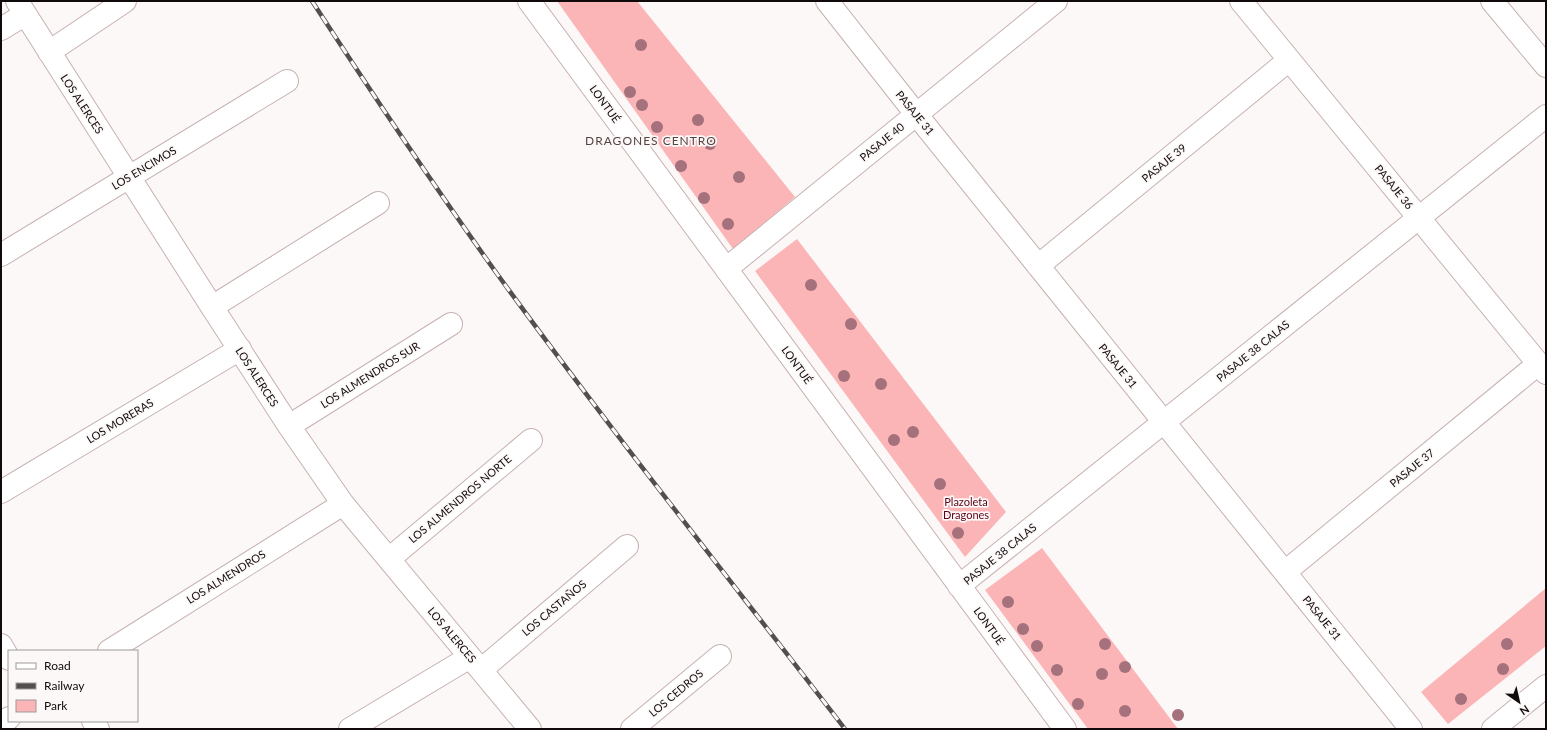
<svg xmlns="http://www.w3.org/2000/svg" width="1547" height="730" font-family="Lato,sans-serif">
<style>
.green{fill:#fcb5b7}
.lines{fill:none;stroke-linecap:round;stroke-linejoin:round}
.minor-casing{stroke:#c7b1b1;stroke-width:24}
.major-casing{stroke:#c7b1b1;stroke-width:24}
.minor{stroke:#fff;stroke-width:22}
.major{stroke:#fff;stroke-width:22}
.rail-casing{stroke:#544e4e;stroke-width:4.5}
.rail{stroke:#fcf8f8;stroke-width:3;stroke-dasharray:9;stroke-linecap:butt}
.tree{fill:#a4717c}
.labels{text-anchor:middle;stroke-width:3.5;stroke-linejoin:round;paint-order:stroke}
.street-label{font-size:11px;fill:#110a0a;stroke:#fcf8f8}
.park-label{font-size:11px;fill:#5c0317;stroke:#fcf8f8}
.neighbourhood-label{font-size:12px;letter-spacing:1px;fill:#564444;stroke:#fcf8f8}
</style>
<rect width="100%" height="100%" fill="#fcf8f8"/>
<path class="green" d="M557 1H637L795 197 733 249Z
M797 239 1006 512 965 557 755 271Z
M1042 548 1178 729H1088L985 590Z
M1546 588V646L1448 724 1421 692Z"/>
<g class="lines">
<defs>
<path id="minor" d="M17 1 212 307 289 426 343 504 530 729
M529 1 1065 729
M827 1 916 114 1411 729
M1241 1 1546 373
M1492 1 1546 66
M1 29 24 15
M49 52 125 1
M1 255 287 81
M1038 266 1289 60
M726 269 1056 1
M212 307 378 203
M289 426 451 324
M1 492 240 349
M389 559 531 440
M1285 572 1538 364
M959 586 1546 116
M1 645 9 659
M109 651 343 504
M481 670 627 546
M93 721 98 729
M1 725 9 718
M350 729 470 657
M632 729 720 656"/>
<path id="major" d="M1493 729 1546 686"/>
</defs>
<use href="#minor" class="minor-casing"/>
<use href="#major" class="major-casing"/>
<use href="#minor" class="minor"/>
<use href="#major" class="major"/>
<defs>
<path id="rail" d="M312 1C371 92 432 183 495 271 608 427 728 577 845 729"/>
</defs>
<use href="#rail" class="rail-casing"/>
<use href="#rail" class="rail"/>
</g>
<g class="tree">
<circle cx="641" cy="45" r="6"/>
<circle cx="630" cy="92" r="6"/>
<circle cx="642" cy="105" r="6"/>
<circle cx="698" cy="120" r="6"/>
<circle cx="657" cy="127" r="6"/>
<circle cx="710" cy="144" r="6"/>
<circle cx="681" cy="166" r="6"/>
<circle cx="739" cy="177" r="6"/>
<circle cx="704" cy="198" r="6"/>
<circle cx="728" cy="224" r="6"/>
<circle cx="811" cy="285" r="6"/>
<circle cx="851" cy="324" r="6"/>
<circle cx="844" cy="376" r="6"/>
<circle cx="881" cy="384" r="6"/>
<circle cx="913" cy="432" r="6"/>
<circle cx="894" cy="440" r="6"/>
<circle cx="940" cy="484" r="6"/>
<circle cx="958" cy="533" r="6"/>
<circle cx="1008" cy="602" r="6"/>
<circle cx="1023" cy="629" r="6"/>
<circle cx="1105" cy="644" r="6"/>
<circle cx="1507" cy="644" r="6"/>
<circle cx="1037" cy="646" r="6"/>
<circle cx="1125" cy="667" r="6"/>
<circle cx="1503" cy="669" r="6"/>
<circle cx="1057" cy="670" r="6"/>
<circle cx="1102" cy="674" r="6"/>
<circle cx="1461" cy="699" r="6"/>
<circle cx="1078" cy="704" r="6"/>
<circle cx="1125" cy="711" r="6"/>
<circle cx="1178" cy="715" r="6"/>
</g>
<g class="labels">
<g class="street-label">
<text transform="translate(82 104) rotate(57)" y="4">LOS ALERCES</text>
<text transform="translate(605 104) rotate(54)" y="4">LONTUÉ</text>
<text transform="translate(915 113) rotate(51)" y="4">PASAJE 31</text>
<text transform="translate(882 142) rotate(-39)" y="4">PASAJE 40</text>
<text transform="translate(1164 163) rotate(-39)" y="4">PASAJE 39</text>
<text transform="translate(144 168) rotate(-31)" y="4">LOS ENCIMOS</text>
<text transform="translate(1394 187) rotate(51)" y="4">PASAJE 36</text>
<text transform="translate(1253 351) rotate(-39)" y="4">PASAJE 38 CALAS</text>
<text transform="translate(797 365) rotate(54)" y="4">LONTUÉ</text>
<text transform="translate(1118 366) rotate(51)" y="4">PASAJE 31</text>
<text transform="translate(370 375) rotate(-32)" y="4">LOS ALMENDROS SUR</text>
<text transform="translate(257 377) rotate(57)" y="4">LOS ALERCES</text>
<text transform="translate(120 421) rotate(-31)" y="4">LOS MORERAS</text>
<text transform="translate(1412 468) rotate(-39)" y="4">PASAJE 37</text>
<text transform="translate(460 499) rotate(-40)" y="4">LOS ALMENDROS NORTE</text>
<text transform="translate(1000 554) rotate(-39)" y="4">PASAJE 38 CALAS</text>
<text transform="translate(226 577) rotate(-32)" y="4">LOS ALMENDROS</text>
<text transform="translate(554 608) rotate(-40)" y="4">LOS CASTAÑOS</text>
<text transform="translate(1322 618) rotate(51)" y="4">PASAJE 31</text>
<text transform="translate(989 626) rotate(54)" y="4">LONTUÉ</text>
<text transform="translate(452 635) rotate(50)" y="4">LOS ALERCES</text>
<text transform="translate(676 693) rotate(-40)" y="4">LOS CEDROS</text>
</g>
<g class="park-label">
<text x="966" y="506">Plazoleta<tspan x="966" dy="13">Dragones</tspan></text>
</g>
<g class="neighbourhood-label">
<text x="651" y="145">DRAGONES CENTRO</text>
</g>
</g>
<rect width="1547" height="730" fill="none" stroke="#110a0a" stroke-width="4"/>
<rect x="8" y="650" width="130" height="72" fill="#fcf8f8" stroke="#9e9999"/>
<rect x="16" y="663" width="20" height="6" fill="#ffffff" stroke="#9e9999"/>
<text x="44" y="670" font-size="12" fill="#110a0a">Road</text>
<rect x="16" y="683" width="20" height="6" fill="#544e4e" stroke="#9e9999"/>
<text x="44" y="690" font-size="12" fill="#110a0a">Railway</text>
<rect x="16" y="700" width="20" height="12" fill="#fcb5b7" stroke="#9e9999"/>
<text x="44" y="710" font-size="12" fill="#110a0a">Park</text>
<g transform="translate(1519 702) rotate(146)" stroke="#fcf8f8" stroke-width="3" paint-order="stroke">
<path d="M0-3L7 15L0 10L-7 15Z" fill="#110a0a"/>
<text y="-6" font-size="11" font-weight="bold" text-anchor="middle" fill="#110a0a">N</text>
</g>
</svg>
